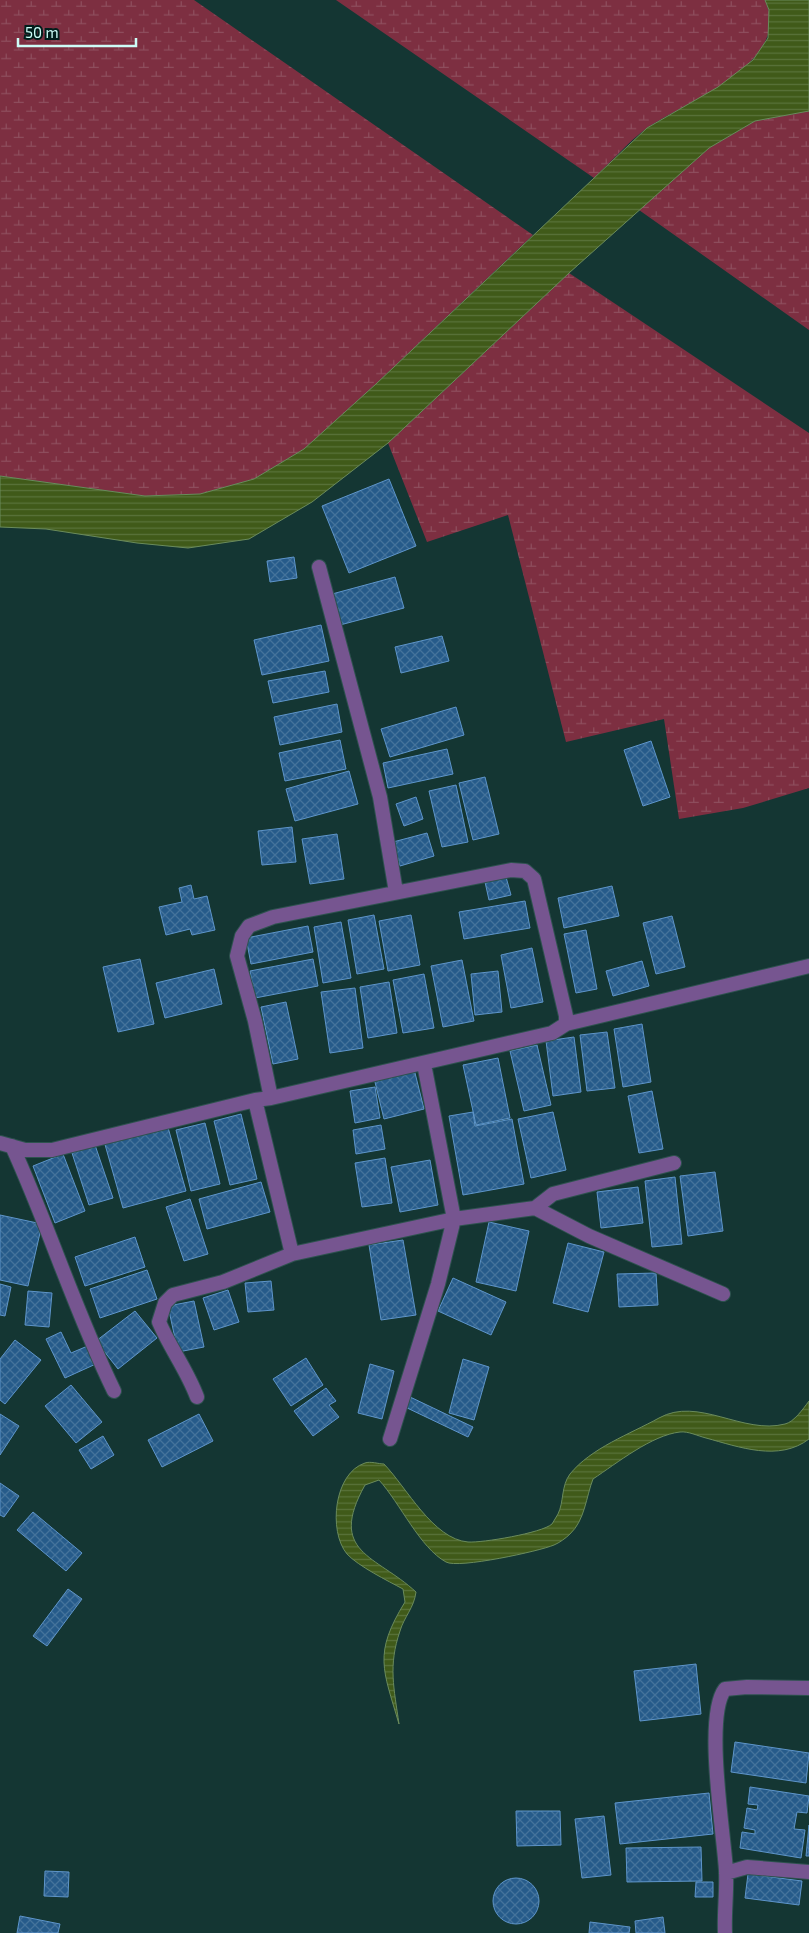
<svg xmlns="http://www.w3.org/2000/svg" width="809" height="1933" font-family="'Exo 2',sans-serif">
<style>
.wetland{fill:url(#wetland-marsh)}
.water{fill:url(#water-rules);stroke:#6a8b5c}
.building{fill:url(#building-cross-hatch);stroke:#5e95ca}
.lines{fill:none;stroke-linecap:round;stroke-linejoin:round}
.minor-casing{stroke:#2e524f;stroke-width:16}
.minor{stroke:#765590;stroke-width:14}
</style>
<defs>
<pattern id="wetland-marsh" width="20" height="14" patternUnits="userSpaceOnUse" patternTransform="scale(1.25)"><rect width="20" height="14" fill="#7d2f41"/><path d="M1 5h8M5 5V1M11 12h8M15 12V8" fill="none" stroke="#8e4e5d"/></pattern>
<pattern id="water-rules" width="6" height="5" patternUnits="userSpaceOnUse" patternTransform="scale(1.25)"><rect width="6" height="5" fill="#405a19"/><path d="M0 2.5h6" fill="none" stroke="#5a733b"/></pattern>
<pattern id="building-cross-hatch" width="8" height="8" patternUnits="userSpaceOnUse" patternTransform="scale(1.25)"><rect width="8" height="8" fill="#265b8a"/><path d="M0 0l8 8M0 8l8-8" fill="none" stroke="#44739b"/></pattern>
</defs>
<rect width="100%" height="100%" fill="#143633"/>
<path class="wetland" d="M0 0H194L533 235 376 384 304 449 254 479 200 494 145 496 0 476Z
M336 0H765C794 64 686 101 647 128 628 142 612 161 594 178Z
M809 111V330L639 210 709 148 755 121Z
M569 273 809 433V788L743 808 679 819 664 719 566 742 508 515 427 542 388 443Z"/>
<path class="water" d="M765 0H809V111L755 121 709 148 569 273 388 443 312 502 249 539 188 548 137 543 46 529 0 527V476L145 496 200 494 254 479 304 449 376 384 647 128 718 87 753 60 768 38 769 10Z
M809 1401V1439C779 1462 739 1447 706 1438 698 1436 688 1431 680 1432 652 1435 617 1463 593 1479 586 1497 585 1520 570 1534 566 1538 559 1543 554 1545 540 1551 458 1569 446 1562 420 1548 400 1503 379 1480L365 1485C327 1553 376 1555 416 1592 414 1608 404 1617 400 1631 388 1666 394 1688 399 1724 383 1669 373 1654 405 1602L403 1589C388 1581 358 1566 347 1554 328 1531 334 1473 365 1463 370 1461 379 1464 384 1464 407 1488 433 1539 468 1542 482 1543 542 1533 552 1524 554 1521 556 1517 558 1514 564 1502 561 1486 570 1474 591 1448 630 1434 659 1418 698 1396 743 1435 785 1424 794 1422 803 1409 809 1401Z"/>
<path class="building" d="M389 479 416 546 349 573 322 506Z
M294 557 297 578 270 582 267 561Z
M395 577 404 608 340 625 332 594Z
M321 625 329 661 262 675 254 640Z
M442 636 449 661 401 673 395 647Z
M325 671 329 692 273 703 268 681Z
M337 704 342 732 280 745 274 717Z
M456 707 464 735 390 757 381 729Z
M340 740 346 769 285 781 279 753Z
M651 741 670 797 643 806 624 750Z
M447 749 453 774 388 788 383 763Z
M349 771 358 804 295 821 286 789Z
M485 777 499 834 473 840 459 783Z
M456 785 468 842 442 847 429 791Z
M416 797 423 819 404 826 396 804Z
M292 827 296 862 262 865 258 831Z
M427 833 434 856 400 866 393 842Z
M337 834 344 879 310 884 302 839Z
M506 877 511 895 489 900 485 882Z
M191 885 194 899 207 896 215 930 192 935 190 929 166 935 159 907 182 902 179 888Z
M612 886 619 916 564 928 558 898Z
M525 901 530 928 464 939 459 912Z
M374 915 384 969 357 974 348 920Z
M411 915 420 965 388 971 379 921Z
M672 916 685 967 656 974 643 923Z
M341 922 351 978 323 983 314 927Z
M308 926 313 952 251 964 246 938Z
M586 930 597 989 576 993 564 934Z
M532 948 543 1002 511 1008 501 955Z
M140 959 154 1024 118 1032 103 967Z
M313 959 318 986 255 998 250 971Z
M462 960 474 1021 443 1027 431 966Z
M642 961 649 986 613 996 606 971Z
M214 969 222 1004 165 1018 156 983Z
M498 971 502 1012 475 1015 471 974Z
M424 974 434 1028 403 1033 393 980Z
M389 982 397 1033 368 1038 360 987Z
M355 988 363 1048 330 1053 321 992Z
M286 1002 298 1059 273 1064 261 1007Z
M642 1024 651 1082 623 1087 614 1029Z
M607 1032 615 1088 587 1091 580 1035Z
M574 1037 581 1092 553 1096 546 1041Z
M537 1045 551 1105 524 1111 510 1051Z
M498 1058 510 1118 476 1125 463 1065Z
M414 1069 424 1109 384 1119 374 1078Z
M375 1087 380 1118 355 1123 350 1091Z
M652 1091 663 1149 639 1153 628 1096Z
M473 1112 475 1126 512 1119 524 1184 463 1195 449 1116Z
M553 1112 566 1170 531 1178 518 1119Z
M241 1114 257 1179 230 1185 214 1121Z
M205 1123 220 1184 191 1191 176 1130Z
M167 1124 186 1191 123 1208 104 1141Z
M381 1125 385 1149 356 1154 353 1130Z
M95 1145 113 1198 89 1205 72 1153Z
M63 1154 85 1211 55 1223 33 1166Z
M385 1158 392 1203 362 1207 355 1163Z
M430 1160 438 1205 400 1212 391 1167Z
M715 1172 723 1231 688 1236 680 1176Z
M675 1177 682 1244 652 1247 645 1181Z
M261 1182 270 1212 207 1229 199 1199Z
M638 1187 643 1223 601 1228 597 1192Z
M190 1199 208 1254 184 1261 166 1207Z
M0 1215 42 1224 28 1286 0 1280Z
M489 1222 529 1231 516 1291 476 1282Z
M135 1237 145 1267 85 1286 75 1257Z
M403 1240 416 1315 381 1320 369 1245Z
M568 1243 604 1252 588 1312 553 1303Z
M147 1270 157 1299 100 1318 90 1289Z
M656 1273 658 1305 619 1307 617 1274Z
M453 1278 506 1302 491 1335 438 1311Z
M271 1281 274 1310 248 1312 245 1283Z
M0 1284 11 1287 5 1316 0 1315Z
M228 1290 239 1322 214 1330 203 1298Z
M28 1291 52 1293 49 1327 25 1325Z
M194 1301 204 1347 178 1352 168 1306Z
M135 1311 157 1338 118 1369 96 1341Z
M61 1332 71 1353 90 1345 98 1363 65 1378 46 1339Z
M15 1340 41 1360 5 1404 0 1400V1359Z
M306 1358 323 1385 291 1406 273 1379Z
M463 1359 489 1367 474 1420 449 1413Z
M370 1364 394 1371 382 1419 358 1413Z
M71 1385 102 1422 76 1443 45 1406Z
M326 1388 336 1401 329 1405 339 1417 313 1436 294 1411Z
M408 1396 473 1427 468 1437 403 1406Z
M0 1414 19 1426 0 1455Z
M199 1414 213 1441 162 1467 148 1440Z
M103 1436 114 1455 91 1469 79 1450Z
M0 1483 19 1496 4 1517 0 1515Z
M33 1512 82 1553 66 1571 17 1530Z
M68 1589 82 1599 47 1646 33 1636Z
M696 1664 701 1714 640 1721 634 1671Z
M735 1742 809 1753 806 1783 731 1772Z
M750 1787 809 1796 807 1813 797 1812 794 1829 805 1830 801 1858 740 1848 742 1832 755 1834V1830L744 1828 747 1808 757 1810 758 1805 748 1804Z
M709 1793 713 1834 620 1844 615 1803Z
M516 1811H560L561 1845 517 1846Z
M604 1816 611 1875 582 1878 575 1819Z
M809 1825V1856H806Z
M701 1847 702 1881 627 1882 626 1848Z
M45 1871 69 1872 68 1897 44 1896Z
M748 1874 802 1881 799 1905 745 1898Z
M493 1901a23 23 0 1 1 46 0a23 23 0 1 1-46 0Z
M696 1882H713V1897H695Z
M20 1916 60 1924 58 1933H17Z
M663 1917 665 1933H636L635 1921Z
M590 1922 630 1927 629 1933H589Z"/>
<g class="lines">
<defs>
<path id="minor" d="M319 567 380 797 396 892
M566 1024 809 966
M424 1064 454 1219 535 1208 589 1236 723 1294
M0 1143 25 1150H52L255 1100 271 1098 552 1033 566 1024V1016L534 879 525 871 511 870 273 917 249 926 242 936 237 956 255 1021 271 1098
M12 1146C49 1227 75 1311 114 1391
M535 1208 553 1194 674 1163
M292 1254 454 1219 438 1284 390 1439
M197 1397C187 1370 170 1348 159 1322L165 1303 173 1295 223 1282 292 1254 255 1100
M726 1873 747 1867 809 1872
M725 1933C724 1913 727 1892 726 1871 724 1834 704 1716 725 1689L747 1687 809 1688"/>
</defs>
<use href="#minor" class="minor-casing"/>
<use href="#minor" class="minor"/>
</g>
<path d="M18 38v8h118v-8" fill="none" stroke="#cdfdf8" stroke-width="2.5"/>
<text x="25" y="38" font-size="15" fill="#cdfdf8" stroke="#001d1b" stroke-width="4" paint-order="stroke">50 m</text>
</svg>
